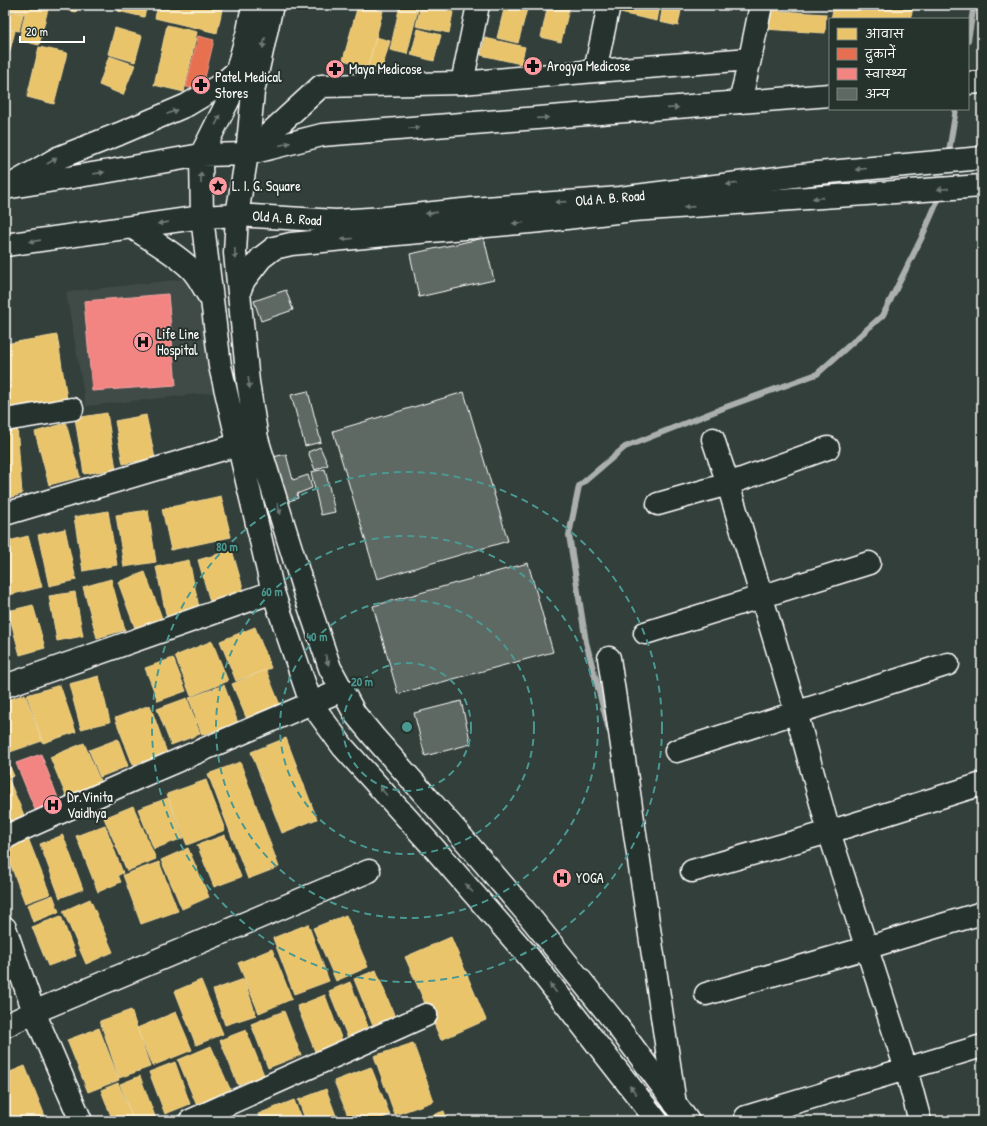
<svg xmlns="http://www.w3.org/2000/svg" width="987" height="1126" font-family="'Patrick Hand','Playpen Sans Deva',sans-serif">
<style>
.built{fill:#404c47}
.homes{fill:#e9c46a;stroke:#f0d697}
.shops{fill:#e76f51;stroke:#ee9a85}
.health{fill:#f28482;stroke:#f6a9a8}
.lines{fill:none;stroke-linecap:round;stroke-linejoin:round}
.stream{stroke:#abb0ae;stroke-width:6}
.building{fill:#5f6964;stroke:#fff}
.minor-casing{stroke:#fff;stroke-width:25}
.major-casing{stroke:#fff;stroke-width:25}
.minor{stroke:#26332d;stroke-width:22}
.major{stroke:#26332d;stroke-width:22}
.oneway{fill:#727a76}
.ring{fill:none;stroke:#4b9892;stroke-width:2;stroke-dasharray:7 5}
.labels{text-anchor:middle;stroke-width:4;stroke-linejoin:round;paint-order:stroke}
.poi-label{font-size:14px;fill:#fff;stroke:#26332d;text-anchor:start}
.street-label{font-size:14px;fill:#fff;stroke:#26332d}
.centre{fill:#4b9892;stroke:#26332d;stroke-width:2}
.ring-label{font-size:12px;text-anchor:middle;font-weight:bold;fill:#4b9892;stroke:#26332d;stroke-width:4;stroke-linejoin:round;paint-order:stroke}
</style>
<rect width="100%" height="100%" fill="#333f3a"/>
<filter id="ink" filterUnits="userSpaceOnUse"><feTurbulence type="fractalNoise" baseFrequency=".025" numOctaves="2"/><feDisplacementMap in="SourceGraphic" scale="8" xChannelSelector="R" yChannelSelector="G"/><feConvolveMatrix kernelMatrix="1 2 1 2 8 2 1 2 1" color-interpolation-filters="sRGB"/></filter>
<g filter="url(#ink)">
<path class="built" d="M203 277 217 392 86 406 66 292Z"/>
<path class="homes" d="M5 5H25L27 6 24 14 5 8Z
M27 5H33L48 9 39 45 19 40Z
M46 5H78L76 12Z
M120 5H147L144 17 118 11Z
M158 5H223L217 33 155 18Z
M358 5 383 11 368 67 343 60Z
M400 5H419L407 54 390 50Z
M421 5 453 12 449 33 416 26Z
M505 5H528L518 43 497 38Z
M548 5H570L561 42 541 37Z
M621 5H660L657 21 620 13Z
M663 5H682L678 26 660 22Z
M717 5H732V8Z
M834 5H914L910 19H831Z
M5 10 23 14 19 31 5 28Z
M765 10 826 14 825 33 764 29Z
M167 25 197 32 184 92 154 85Z
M5 28 15 31 8 58H5Z
M115 28 142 36 135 62 108 54Z
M418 29 441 35 434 61 411 55Z
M376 37 390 41 382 69 368 65Z
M485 38 525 47 521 64 481 55Z
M39 47 67 53 54 104 27 97Z
M109 56 135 65 123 95 99 85Z
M5 61 10 63 5 77Z
M57 335 68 405 5 415V344Z
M107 413 116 469 84 474 75 418Z
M146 415 155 458 123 464 115 421Z
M66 423 80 477 49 485 35 432Z
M17 425 22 494 5 499V428Z
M221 496 231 537 171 550 162 509Z
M148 510 156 562 124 567 116 515Z
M108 511 117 565 83 571 74 517Z
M65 529 76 580 49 586 38 535Z
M28 536 42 587 5 596V542Z
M232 550 245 595 211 605 198 560Z
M189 560 200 612 167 619 156 567Z
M145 572 162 618 135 628 118 582Z
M111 579 125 630 97 638 83 587Z
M75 592 83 636 57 641 49 596Z
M33 605 45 648 20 655 8 611Z
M255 627 271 668 236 681 220 641Z
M212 641 228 681 191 696 175 656Z
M5 649 9 660 5 661Z
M173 658 186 691 158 701 145 668Z
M266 670 282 710 249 724 232 684Z
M99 676 110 722 81 729 69 684Z
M60 685 76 732 43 743 27 695Z
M224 685 238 723 202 735 189 698Z
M25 694 42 741 10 752 5 737V701Z
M187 698 200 734 171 745 157 709Z
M150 705 167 753 133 765 115 718Z
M286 738 317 819 282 833 251 752Z
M118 739 128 766 100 777 89 750Z
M84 743 101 783 67 798 50 757Z
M7 760 14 776 8 778 24 815 5 823V761Z
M240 762 279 867 248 879 208 774Z
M206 780 225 830 187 845 167 794Z
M168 798 183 838 154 849 138 809Z
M133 806 156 859 127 871 104 818Z
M105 825 123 873 118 875 121 882 98 892 76 836Z
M63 835 83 889 60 898 40 844Z
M225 835 241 877 214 887 197 845Z
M28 838 50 894 25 903 5 850V846Z
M188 848 209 897 182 909 161 860Z
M159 862 178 911 141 924 123 875Z
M53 895 59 912 33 922 27 905Z
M90 899 113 952 86 964 63 911Z
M346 915 368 967 336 981 313 928Z
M61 916 76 956 48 966 32 927Z
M308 924 329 981 294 994 273 938Z
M451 937 486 1020 441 1040 405 957Z
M272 949 292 999 259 1013 238 963Z
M376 970 395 1017 373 1026 354 979Z
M244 979 256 1015 225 1025 213 990Z
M201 980 223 1034 196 1045 175 991Z
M350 982 369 1029 348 1038 329 991Z
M325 995 343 1043 316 1054 297 1006Z
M131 1010 150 1067 119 1078 100 1021Z
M284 1011 301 1055 268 1068 251 1024Z
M176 1012 192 1050 152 1066 137 1028Z
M99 1028 119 1080 88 1092 67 1040Z
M246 1030 264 1075 238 1085 220 1040Z
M413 1043 434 1101 395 1115 374 1056Z
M211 1046 231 1091 197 1106 178 1060Z
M175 1062 190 1104 165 1114 149 1072Z
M25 1066 47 1121H5V1074Z
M371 1067 390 1115 375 1121H350L334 1081Z
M140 1076 156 1119 151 1121H134L120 1084Z
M118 1083 134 1121H113L101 1090Z
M326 1089 338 1121H306L298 1100Z
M294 1100 302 1121H260L258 1114Z
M444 1111 448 1121H417Z"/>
<path class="shops" d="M198 36 214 40 202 90 186 87Z"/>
<path class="health" d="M168 294 176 385 92 391 84 301Z
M41 754 60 803 36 812 16 763Z"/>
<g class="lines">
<path class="stream" d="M968 40 974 5
M948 157 956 109
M609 730 586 642 569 535 579 486 625 447 726 407 817 374 883 315 921 239 941 193"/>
</g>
<path class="building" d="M484 238 494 280 419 297 410 254Z
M286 290 293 310 261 321 254 301Z
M308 391 321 442 305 446 291 395Z
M464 392 508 541 377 579 333 431Z
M320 447 328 465 315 470 308 452Z
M286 454 293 480 308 475 312 488 297 494 298 498 286 502 273 457Z
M325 469 335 512 321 515 311 472Z
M528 563 553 652 398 694 373 606Z
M461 701 471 744 425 756 414 713Z"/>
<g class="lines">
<defs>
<path id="minor" d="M595 71 609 5
M462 83 478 5
M740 102 750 59 761 5
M247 154 321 86 462 83 595 71 750 59
M386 235 541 221 633 210 982 186
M5 420 72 409
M713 439 728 484 796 712 829 832 906 1069 920 1121
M658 504 728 484 828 448
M5 514 257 439
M645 633 869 563
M609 658 675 1104
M5 686 273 592
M676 751 948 664
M5 838 16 832 144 775 342 690
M692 871 829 832 982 784
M5 928 34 1012 81 1121
M706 994 866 948 982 913
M5 1026 34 1012 369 871
M746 1117 982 1046
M190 1121 426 1015"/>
<path id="major" d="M272 5 253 92 247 154 322 135 830 95
M968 83 982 82
M18 181 58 158 119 134 187 105 222 84 237 71
M5 188 110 171 201 155 229 99 248 31 253 5
M132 227C152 241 174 252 191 269 199 277 203 287 209 296
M5 245 202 217 237 215 247 154 201 155 202 217 220 366 273 592 311 703 343 747 433 847 529 957 657 1121
M239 292 244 280 261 258 274 248 291 244 386 235 385 218
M688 1121 613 1020 525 911 455 829 374 737 355 714 330 668 306 597 257 439 248 382 235 253 237 215 336 221 385 218 472 209 620 198 818 173 982 158"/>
</defs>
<use href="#minor" class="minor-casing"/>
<use href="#major" class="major-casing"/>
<use href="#minor" class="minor"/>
<use href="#major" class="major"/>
</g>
<defs><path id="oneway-solid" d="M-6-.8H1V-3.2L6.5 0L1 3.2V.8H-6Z"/></defs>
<g class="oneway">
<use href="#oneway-solid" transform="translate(264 43) rotate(102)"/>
<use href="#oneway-solid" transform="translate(673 108) rotate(-4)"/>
<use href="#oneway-solid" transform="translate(172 112) rotate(-24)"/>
<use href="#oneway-solid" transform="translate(543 118) rotate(-4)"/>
<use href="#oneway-solid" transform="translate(218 120) rotate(-63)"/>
<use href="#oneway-solid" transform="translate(414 128) rotate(-4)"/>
<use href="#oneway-solid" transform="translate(285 144) rotate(-14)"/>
<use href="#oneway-solid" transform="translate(52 161) rotate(-30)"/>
<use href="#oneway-solid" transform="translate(861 169) rotate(175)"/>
<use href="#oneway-solid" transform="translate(99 173) rotate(-9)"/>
<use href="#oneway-solid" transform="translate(201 178) rotate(-91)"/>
<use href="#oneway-solid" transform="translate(732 184) rotate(173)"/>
<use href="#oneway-solid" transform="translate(943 189) rotate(176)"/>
<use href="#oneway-solid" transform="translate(818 198) rotate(176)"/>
<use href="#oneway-solid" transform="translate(561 202) rotate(176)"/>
<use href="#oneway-solid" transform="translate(689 207) rotate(176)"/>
<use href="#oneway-solid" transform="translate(431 213) rotate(174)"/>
<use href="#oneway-solid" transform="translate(163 223) rotate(172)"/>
<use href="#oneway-solid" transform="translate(518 223) rotate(175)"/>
<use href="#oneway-solid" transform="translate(347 239) rotate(175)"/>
<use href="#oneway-solid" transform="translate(35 241) rotate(172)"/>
<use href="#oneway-solid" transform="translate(235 254) rotate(88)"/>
<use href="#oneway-solid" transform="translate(249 383) rotate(82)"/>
<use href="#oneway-solid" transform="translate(279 509) rotate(73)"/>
<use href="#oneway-solid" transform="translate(327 660) rotate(72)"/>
<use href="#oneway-solid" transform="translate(383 791) rotate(-132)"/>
<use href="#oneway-solid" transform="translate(469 888) rotate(-131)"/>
<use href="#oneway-solid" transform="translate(553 988) rotate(-128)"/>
<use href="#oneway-solid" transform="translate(633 1090) rotate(-128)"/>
</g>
</g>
<g class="ring">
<circle cx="407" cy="727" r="64"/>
<circle cx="407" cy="727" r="127"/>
<circle cx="407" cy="727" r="191"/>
<circle cx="407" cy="727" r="255"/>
</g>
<defs>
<symbol id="pharmacy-disc" viewBox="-11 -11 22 22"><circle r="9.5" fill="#ff9aa2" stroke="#26332d"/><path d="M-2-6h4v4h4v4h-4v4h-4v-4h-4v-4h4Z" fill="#111"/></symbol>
<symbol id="sight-disc" viewBox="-11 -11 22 22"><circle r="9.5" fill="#ff9aa2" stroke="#26332d"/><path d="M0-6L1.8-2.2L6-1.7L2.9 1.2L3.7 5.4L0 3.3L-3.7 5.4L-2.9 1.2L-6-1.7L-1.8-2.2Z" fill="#111"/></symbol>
<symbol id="hospital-disc" viewBox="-11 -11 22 22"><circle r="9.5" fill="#ff9aa2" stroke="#26332d"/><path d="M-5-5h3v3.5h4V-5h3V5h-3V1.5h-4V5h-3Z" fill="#111"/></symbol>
</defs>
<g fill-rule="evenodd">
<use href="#pharmacy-disc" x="522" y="55" width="22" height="22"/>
<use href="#pharmacy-disc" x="324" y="58" width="22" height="22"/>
<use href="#pharmacy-disc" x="190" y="74" width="22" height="22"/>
<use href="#sight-disc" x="207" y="175" width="22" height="22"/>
<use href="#hospital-disc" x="132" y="331" width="22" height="22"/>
<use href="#hospital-disc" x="42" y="794" width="22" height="22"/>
<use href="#hospital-disc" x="551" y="867" width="22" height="22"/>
</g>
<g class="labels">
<g class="poi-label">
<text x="547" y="71">Arogya Medicose</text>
<text x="349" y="74">Maya Medicose</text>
<text x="215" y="82">Patel Medical<tspan x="215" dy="16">Stores</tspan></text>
<text x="232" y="191">L. I. G. Square</text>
<text x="157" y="339">Life Line<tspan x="157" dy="16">Hospital</tspan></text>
<text x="67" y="802">Dr.Vinita<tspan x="67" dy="16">Vaidhya</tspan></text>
<text x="576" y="883">YOGA</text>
</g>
<g class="street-label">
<text transform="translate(610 198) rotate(-5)" y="5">Old A. B. Road</text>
<text transform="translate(287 218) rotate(4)" y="5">Old A. B. Road</text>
</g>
</g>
<circle cx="407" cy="727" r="6" class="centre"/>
<g class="ring-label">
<text x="227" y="551">80 m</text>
<text x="272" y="596">60 m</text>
<text x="317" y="641">40 m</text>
<text x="362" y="686">20 m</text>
</g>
<rect width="987" height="1126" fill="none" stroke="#26332d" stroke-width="20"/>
<rect x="10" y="10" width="967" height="1106" fill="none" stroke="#fff" stroke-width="1.5" filter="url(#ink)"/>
<rect x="829" y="18" width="140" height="92" fill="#26332d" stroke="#7d8581"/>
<rect x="837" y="28" width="20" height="12" fill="#e9c46a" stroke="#7d8581"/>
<text x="865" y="38" font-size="12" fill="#ffffff">आवास</text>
<rect x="837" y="48" width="20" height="12" fill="#e76f51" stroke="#7d8581"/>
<text x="865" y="58" font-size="12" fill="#ffffff">दुकानें</text>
<rect x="837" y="68" width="20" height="12" fill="#f28482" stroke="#7d8581"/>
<text x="865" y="78" font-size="12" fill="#ffffff">स्वास्थ्य</text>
<rect x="837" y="88" width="20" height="12" fill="#5f6964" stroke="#7d8581"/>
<text x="865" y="98" font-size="12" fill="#ffffff">अन्य</text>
<path d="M20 36v6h64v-6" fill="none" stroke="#ffffff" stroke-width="2"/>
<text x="26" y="36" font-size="12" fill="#ffffff" stroke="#26332d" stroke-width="3" paint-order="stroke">20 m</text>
</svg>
